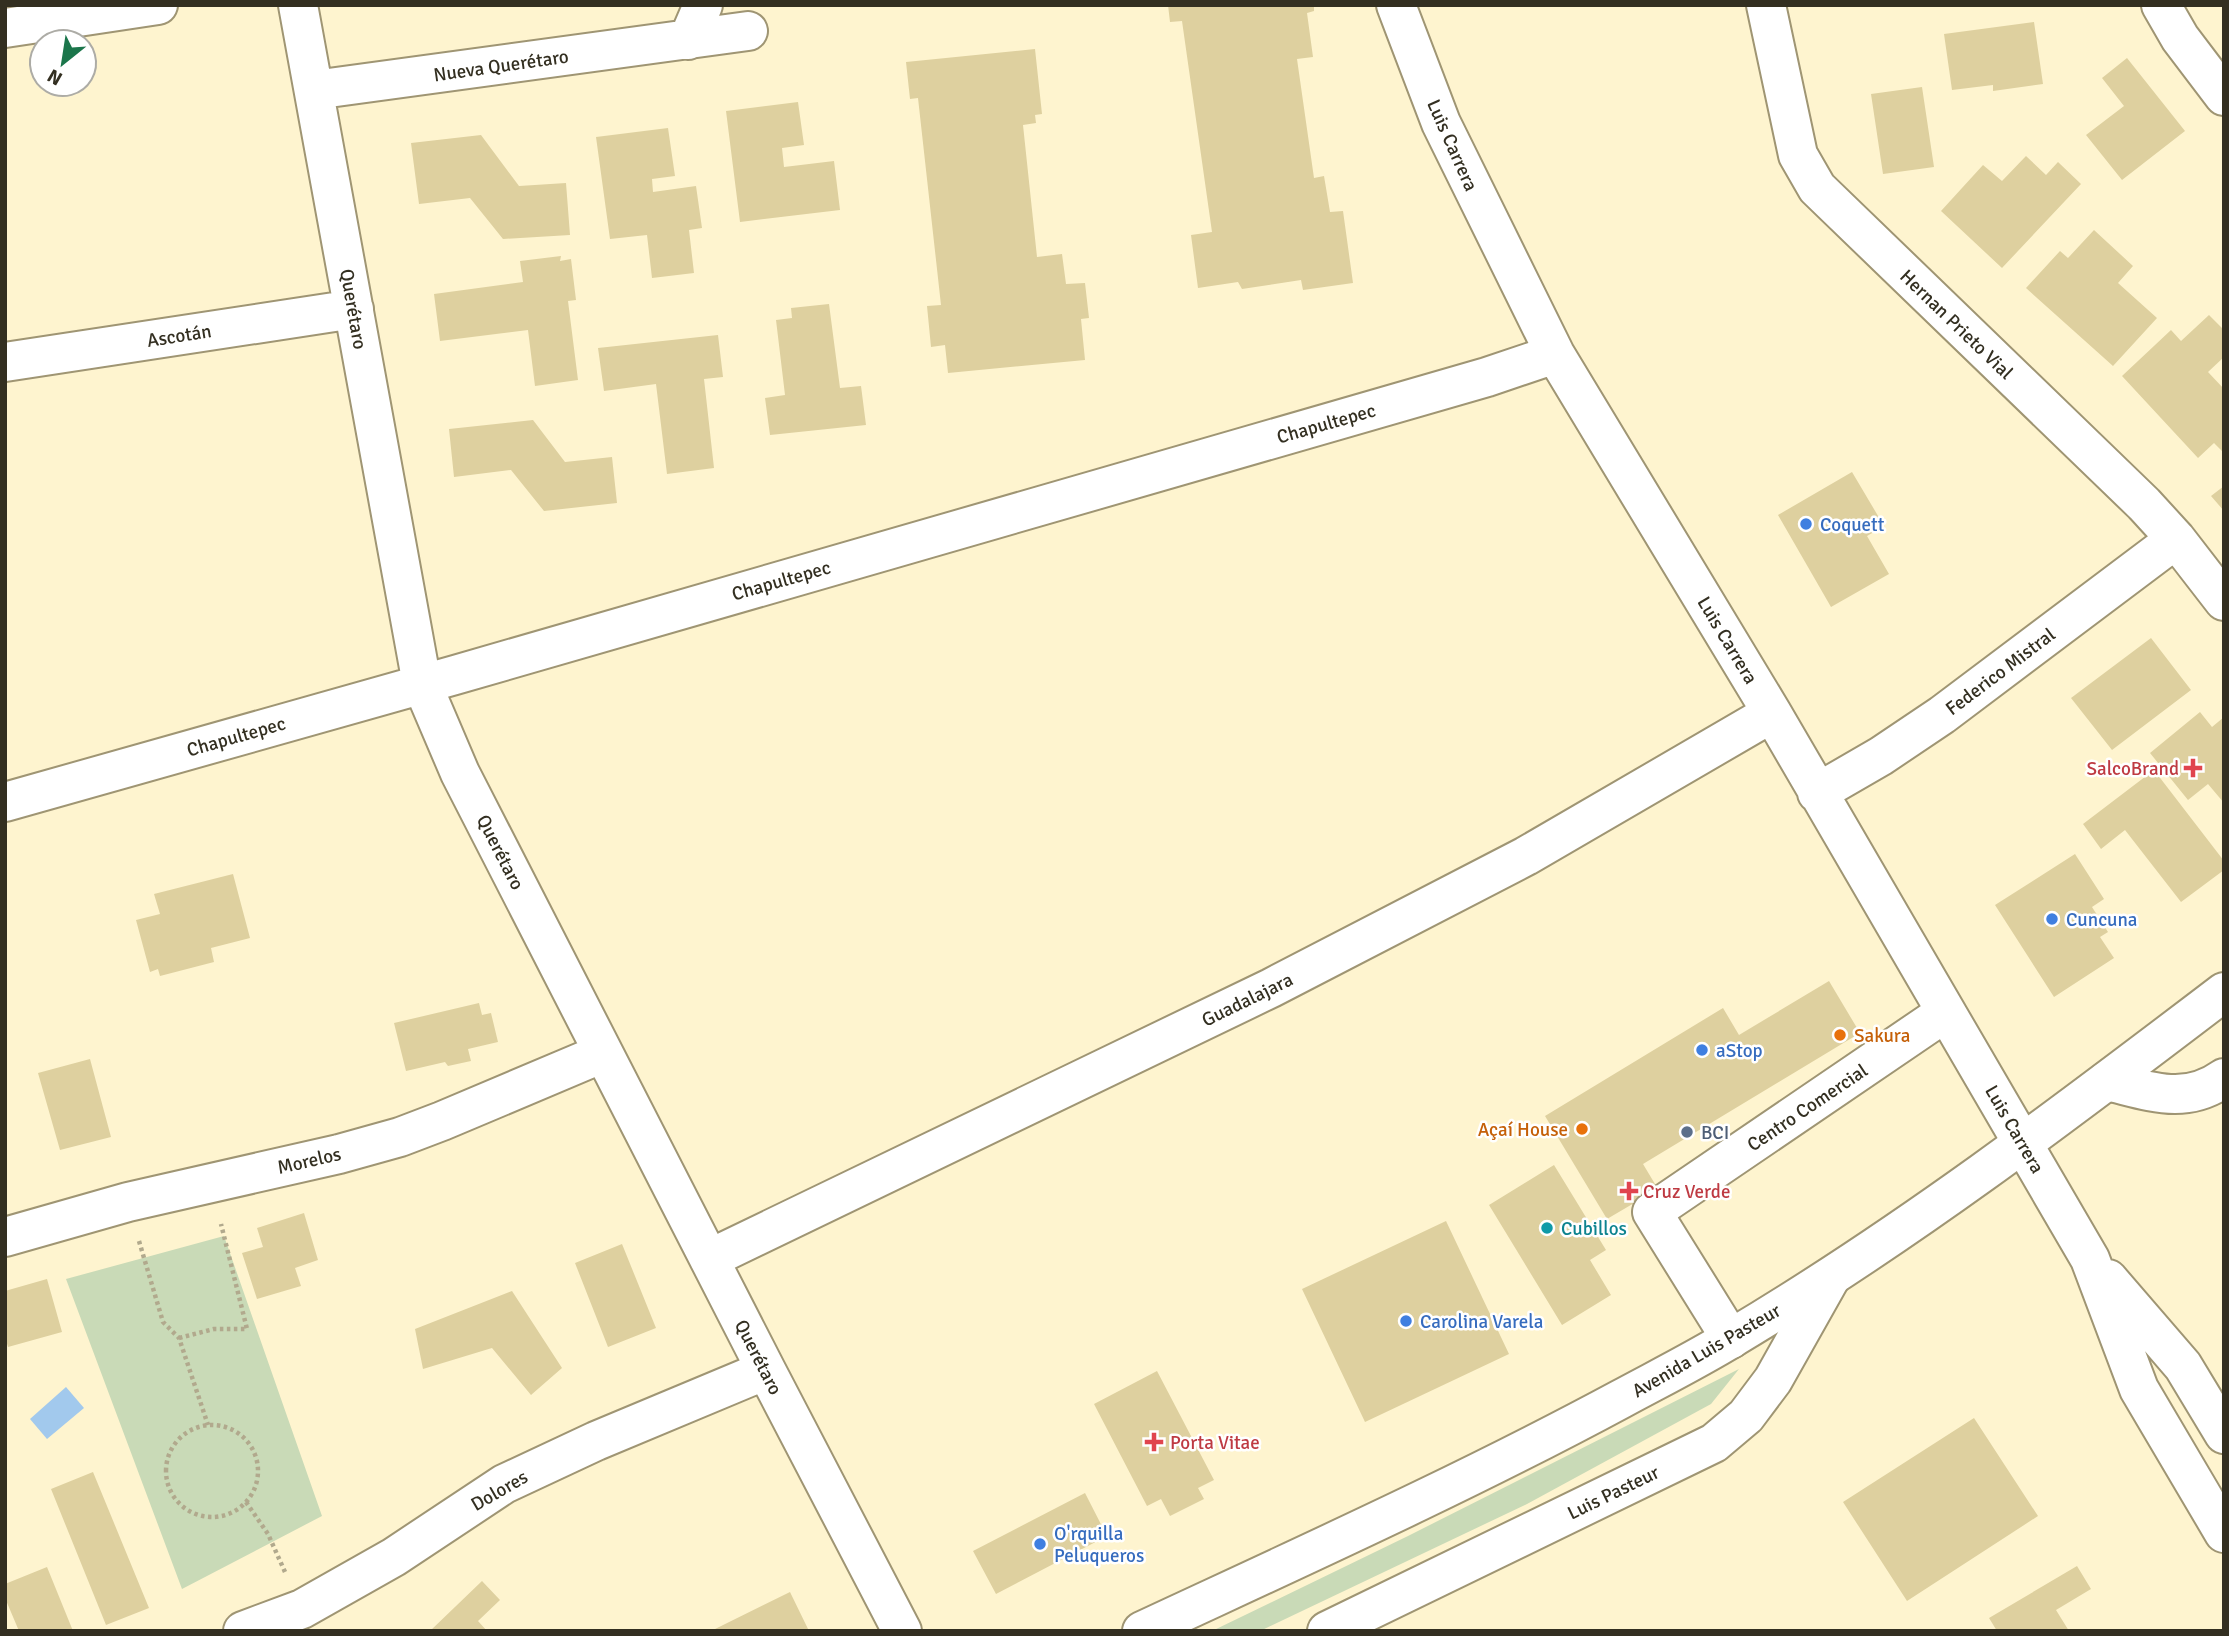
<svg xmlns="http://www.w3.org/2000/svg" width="2229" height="1636" font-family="Signika,sans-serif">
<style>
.green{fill:#c9dab7}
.water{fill:#a2c9ed}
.building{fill:#ded09f}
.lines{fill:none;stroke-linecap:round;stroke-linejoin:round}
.minor-casing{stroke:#9f9573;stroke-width:42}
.major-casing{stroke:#9f9573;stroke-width:42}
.path{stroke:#b1a98d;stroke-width:4.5;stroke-dasharray:3.5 3.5;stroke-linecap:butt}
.minor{stroke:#fff;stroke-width:38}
.major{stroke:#fff;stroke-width:38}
.shop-dot{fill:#3f7fe0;stroke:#fff;stroke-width:2.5}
.health-dot{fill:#e0444e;stroke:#fff;stroke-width:2.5}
.food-dot{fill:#e8710a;stroke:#fff;stroke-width:2.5}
.service-dot{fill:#5c6f8a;stroke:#fff;stroke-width:2.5}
.culture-dot{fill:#0f9aa8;stroke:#fff;stroke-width:2.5}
.labels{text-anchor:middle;stroke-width:5;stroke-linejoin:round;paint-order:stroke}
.street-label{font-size:19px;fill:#332f21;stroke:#fff}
.shop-label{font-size:19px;fill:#366cbe;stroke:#fff;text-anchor:start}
.health-label{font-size:19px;fill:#be3a42;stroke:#fff;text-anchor:start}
.food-label{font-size:19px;fill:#c56008;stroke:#fff;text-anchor:start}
.service-label{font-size:19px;fill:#4e5e75;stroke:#fff;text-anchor:start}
.culture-label{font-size:19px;fill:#0d838f;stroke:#fff;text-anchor:start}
</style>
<rect width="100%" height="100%" fill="#fef4cf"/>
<path class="green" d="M224 1236 322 1516 182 1589 66 1279Z
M1739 1369 1711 1404 1527 1504 1260 1631H1212L1408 1536Z"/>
<path class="water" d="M66 1387 84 1408 47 1439 30 1419Z"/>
<path class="building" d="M1168 5H1314V11L1307 13 1313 57 1297 59 1314 178 1324 176 1330 212 1343 211 1353 283 1303 290 1301 280 1242 289 1238 282 1198 288 1191 235 1212 232 1182 21 1170 22Z
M2034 22 2043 84 1993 91V85L1952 90 1944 34Z
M1035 49 1042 114 1035 115 1036 123 1023 125 1037 257 1062 254 1066 284 1085 283 1089 318 1081 319 1085 360 948 373 945 345 931 347 927 306 941 305 918 98 910 99 906 62Z
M2127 58 2185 131 2122 180 2086 135 2124 106 2102 78Z
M1922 87 1934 167 1883 174 1871 94Z
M798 102 804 145 782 148 784 167 834 161 840 210 740 222 726 111Z
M668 128 675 176 652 179 653 192 696 186 702 228 689 230 694 273 652 278 647 235 610 239 596 137Z
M481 135 519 186 566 183 570 235 503 239 470 198 419 204 411 143Z
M2026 156 2046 175 2058 162 2081 184 2002 268 1941 211 1983 165 2002 181Z
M2094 230 2133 266 2118 283 2157 318 2113 366 2026 288 2060 251 2068 258Z
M561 256 560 261 571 259 576 300 568 301 578 380 535 386 528 330 440 341 434 294 523 282 520 261Z
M829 304 840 388 861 386 866 425 770 435 765 398 785 395 776 320 792 318 791 308Z
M2209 315 2224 330V357L2208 372 2224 389V453L2214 443 2198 458 2122 376 2171 330 2181 341Z
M718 335 723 377 704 379 714 468 667 474 656 384 604 391 598 348Z
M533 420 565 462 612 457 617 503 544 511 511 470 454 477 449 429Z
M1852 472 1884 526 1867 536 1889 574 1831 607 1778 515Z
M2224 486V511L2211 496Z
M2151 638 2191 690 2112 750 2071 698Z
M2200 712 2212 727 2224 717V803L2208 784 2188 800 2150 753Z
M2154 770 2224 861V870L2181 902 2125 830 2101 849 2083 824Z
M2075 854 2104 899 2092 907 2108 932 2100 937 2114 958 2054 997 1995 905Z
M233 874 250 938 211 948 214 962 160 976 158 969 150 972 136 920 160 914 154 894Z
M1829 981 1860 1033 1643 1164 1658 1189 1607 1219 1545 1116 1723 1008 1739 1035Z
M479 1003 482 1015 491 1013 498 1042 468 1049 471 1061 448 1066 445 1062 406 1071 394 1023Z
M90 1059 111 1137 60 1150 38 1073Z
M1554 1165 1606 1250 1590 1260 1611 1295 1562 1325 1489 1205Z
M304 1213 318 1260 295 1268 301 1286 257 1299 242 1253 263 1247 257 1228Z
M1446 1221 1509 1354 1365 1422 1302 1289Z
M622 1244 656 1328 608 1347 575 1263Z
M47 1279 62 1332 8 1347 5 1337V1291Z
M512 1291 562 1368 531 1395 492 1348 423 1369 415 1329Z
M1157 1371 1214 1480 1198 1488 1204 1499 1170 1516 1161 1499 1147 1506 1094 1404Z
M1974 1418 2038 1516 1907 1601 1843 1502Z
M93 1472 149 1608 106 1625 51 1489Z
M1085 1493 1107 1536 996 1594 973 1551Z
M2077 1566 2091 1589 2056 1610 2069 1631H1997L1989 1618Z
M47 1567 73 1631H19L5 1598V1584Z
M482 1581 500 1600 478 1621 487 1631H430Z
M790 1592 809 1631H711Z"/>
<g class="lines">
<defs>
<path id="minor" d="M298 5 422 684 460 773 766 1370 902 1631
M1396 5 1441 123 1555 354 1772 713 2090 1259 2139 1389 2224 1533
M1766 5 1798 155 1817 188 2144 504 2176 539 2224 601
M2161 5 2180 38 2224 96
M5 28 158 5
M688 40 703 5
M314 90 748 31
M5 362 354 309
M1817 793 1881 756 1942 715 2176 539
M5 802 455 675 1487 377 1555 354
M2107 1081C2150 1091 2185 1106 2224 1078
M5 1237 128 1202 339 1154 400 1137 442 1121 603 1053
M709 1259 1271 988 1526 856 1772 713
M2108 1279 2183 1366 2224 1434
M1731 1339 1652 1212 1946 1012
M243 1631 302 1609 394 1557 504 1484 596 1441 766 1370
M1327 1631 1714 1443 1746 1416 1773 1380 1831 1277"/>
<path id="major" d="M1142 1631C1303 1556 1465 1483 1621 1399 1658 1379 1696 1360 1732 1338 1905 1235 2064 1114 2224 992"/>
</defs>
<use href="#minor" class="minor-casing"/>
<use href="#major" class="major-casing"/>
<path class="path" d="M139 1241 163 1322 179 1338 208 1425
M179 1338 214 1329H247L221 1224
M166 1471a46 46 0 1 1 92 0a46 46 0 1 1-92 0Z
M246 1502 268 1534 285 1572"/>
<use href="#minor" class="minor"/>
<use href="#major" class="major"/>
</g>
<g class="shop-dot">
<circle cx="1806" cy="524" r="7"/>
<circle cx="2052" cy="919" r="7"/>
<circle cx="1702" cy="1050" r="7"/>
<circle cx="1406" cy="1321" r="7"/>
<circle cx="1040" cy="1544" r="7"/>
</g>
<g class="health-dot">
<path d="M2189.5 757.5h7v7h7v7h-7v7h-7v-7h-7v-7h7z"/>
<path d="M1625.5 1180.5h7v7h7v7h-7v7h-7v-7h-7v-7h7z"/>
<path d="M1150.5 1431.5h7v7h7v7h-7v7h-7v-7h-7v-7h7z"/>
</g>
<g class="food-dot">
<circle cx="1840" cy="1035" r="7"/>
<circle cx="1582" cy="1129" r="7"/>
</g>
<circle class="service-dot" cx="1687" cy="1132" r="7"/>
<circle class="culture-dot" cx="1547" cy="1228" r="7"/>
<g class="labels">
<g class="street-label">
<text transform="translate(501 65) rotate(-8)" y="7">Nueva Querétaro</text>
<text transform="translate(1453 145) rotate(66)" y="7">Luis Carrera</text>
<text transform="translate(354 309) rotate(80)" y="7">Querétaro</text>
<text transform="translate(1957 324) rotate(44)" y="7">Hernan Prieto Vial</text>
<text transform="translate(179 335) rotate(-9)" y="7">Ascotán</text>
<text transform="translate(1326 423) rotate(-16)" y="7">Chapultepec</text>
<text transform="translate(781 580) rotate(-16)" y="7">Chapultepec</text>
<text transform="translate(1728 640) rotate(59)" y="7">Luis Carrera</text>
<text transform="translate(2000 671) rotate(-37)" y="7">Federico Mistral</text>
<text transform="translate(236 736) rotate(-16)" y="7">Chapultepec</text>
<text transform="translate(501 852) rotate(63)" y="7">Querétaro</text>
<text transform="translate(1247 999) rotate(-26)" y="7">Guadalajara</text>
<text transform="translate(1807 1107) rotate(-34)" y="7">Centro Comercial</text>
<text transform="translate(2015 1129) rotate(60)" y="7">Luis Carrera</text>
<text transform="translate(309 1160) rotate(-13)" y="7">Morelos</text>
<text transform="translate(1706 1350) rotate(-30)" y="7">Avenida Luis Pasteur</text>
<text transform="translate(759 1357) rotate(63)" y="7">Querétaro</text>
<text transform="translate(499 1490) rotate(-30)" y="7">Dolores</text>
<text transform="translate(1613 1492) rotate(-26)" y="7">Luis Pasteur</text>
</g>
<g class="shop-label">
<text x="1820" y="531">Coquett</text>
<text x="2066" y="926">Cuncuna</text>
<text x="1716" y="1057">aStop</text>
<text x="1420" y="1328">Carolina Varela</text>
<text x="1054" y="1540">O'rquilla<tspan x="1054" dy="22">Peluqueros</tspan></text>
</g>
<g class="health-label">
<text x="2179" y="775" text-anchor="end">SalcoBrand</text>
<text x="1643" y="1198">Cruz Verde</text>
<text x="1170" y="1449">Porta Vitae</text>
</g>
<g class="food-label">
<text x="1854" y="1042">Sakura</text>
<text x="1568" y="1136" text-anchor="end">Açaí House</text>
</g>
<g class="service-label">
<text x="1701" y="1139">BCI</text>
</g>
<g class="culture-label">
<text x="1561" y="1235">Cubillos</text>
</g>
</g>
<rect width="2229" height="1636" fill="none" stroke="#332f21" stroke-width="14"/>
<g transform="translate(63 63) rotate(210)"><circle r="33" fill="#ffffff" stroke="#adaca6" stroke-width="2"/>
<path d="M0-5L12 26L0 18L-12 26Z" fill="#1b764b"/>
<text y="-10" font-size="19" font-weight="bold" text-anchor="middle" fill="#332f21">N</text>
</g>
</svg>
